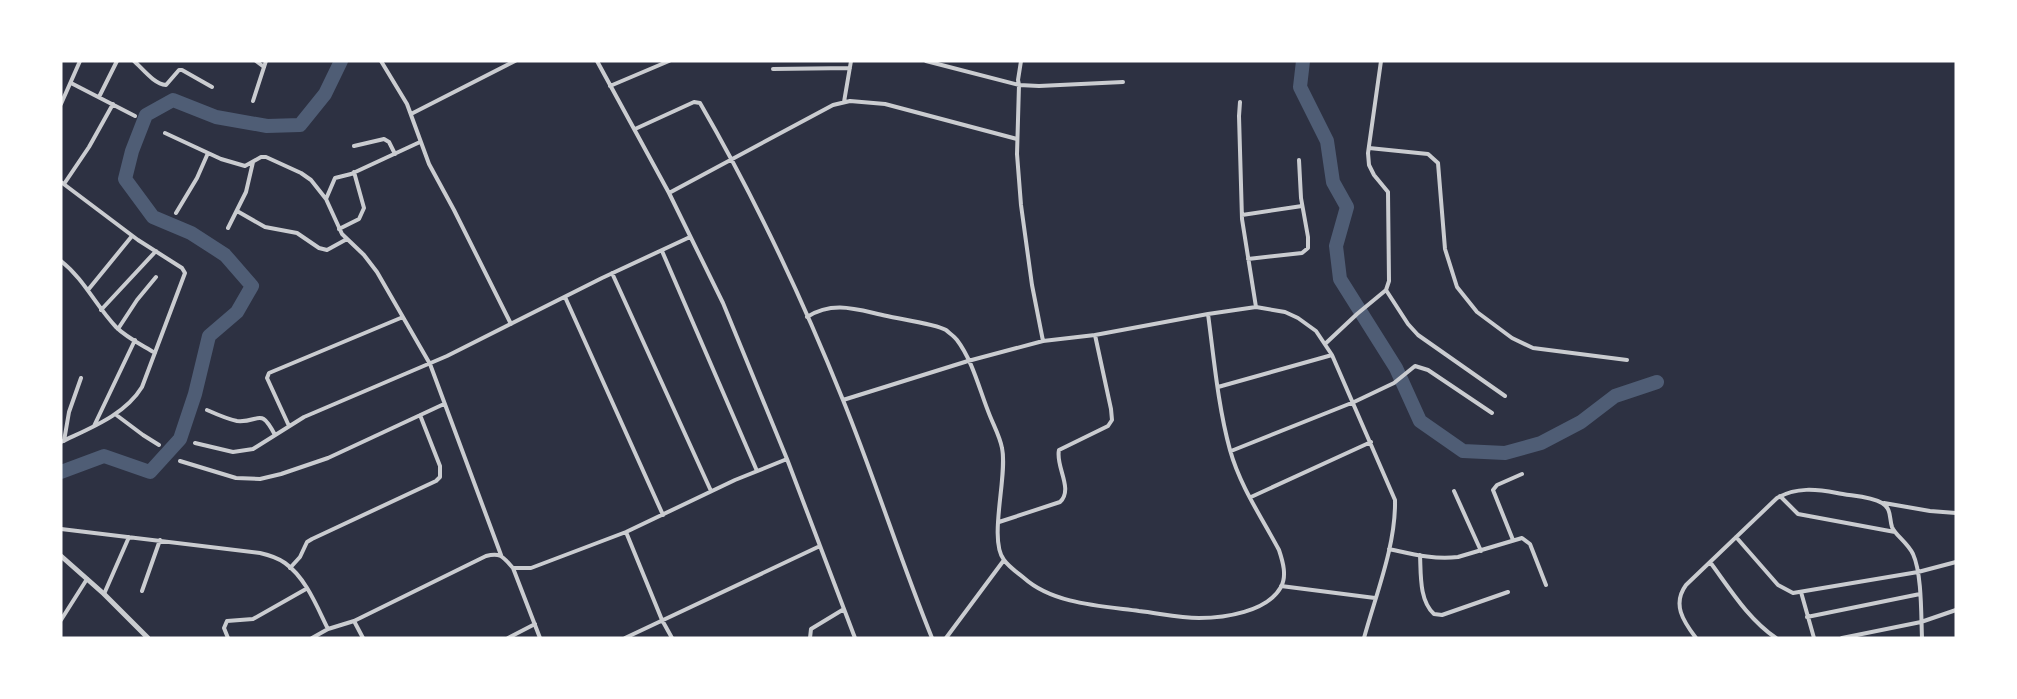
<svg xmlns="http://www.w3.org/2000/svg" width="2017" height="699" font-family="'Asap Condensed',sans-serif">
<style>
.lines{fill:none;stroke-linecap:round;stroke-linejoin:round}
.river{stroke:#4f5d75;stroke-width:14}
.minor{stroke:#caccd0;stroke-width:4}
.tertiary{stroke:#caccd0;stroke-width:5}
</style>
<rect width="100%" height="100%" fill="#2d3142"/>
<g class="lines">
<path class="river" d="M1303 61 1300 87 1327 141 1333 182 1347 207 1336 246 1340 279 1396 368 1420 421 1463 451 1505 453 1541 443 1581 422 1615 396 1657 382
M61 472 104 456 150 472 180 439 195 394 209 336 237 312 252 286 225 255 191 233 153 217 125 179 132 151 146 115 173 100 216 117 267 126 300 125 325 94 341 61"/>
<path class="minor" d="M134 61C143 69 154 84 166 85L179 70H182L212 87
M256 61 264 67
M381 61 407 104 429 164 454 210 511 324
M597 61 669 193 723 303 787 459 855 638
M926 61 1019 85 1039 86 1123 82
M1021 61 1018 80 1019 85 1017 154 1021 205 1032 285 1043 341
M773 69 850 68
M71 83 135 116
M610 86 669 61
M99 97 117 61
M253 101 266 61
M844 102 851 61
M1240 102 1239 116 1242 219 1256 307
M61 104 80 61
M411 114 515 61
M635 129 694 102 700 103C755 198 802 298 843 400 875 479 900 559 932 638
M165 133 221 159 245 166 261 157H266L301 173 311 180 326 199 342 234 364 255 377 272 430 364 501 555
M354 146 384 139 389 142 395 154
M1369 148 1428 154 1438 163 1445 249 1457 287 1477 312 1512 338 1533 348 1627 360
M61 182 138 240 182 268 185 273 142 387C125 415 90 428 61 442
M64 184 89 147 113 104
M669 193 833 105 850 101 885 104 1017 139
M326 199 335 178 351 174 420 142
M237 211 265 227 297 233 319 248 327 250 347 239
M176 213 197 178 208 153
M1242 215 1302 206
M228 228 246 192 253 162
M339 229 359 219 364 208 354 172
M662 251 757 471
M1248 259 1302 253 1308 248V237L1301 198 1299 160
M61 261C84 279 96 306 116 327 127 338 142 345 155 353
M612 273 711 491
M88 290 132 236
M1386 290 1408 324 1418 335 1505 396
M565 297 663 515
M101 310 156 251
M807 317C834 300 858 310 887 316 900 319 936 324 946 330 949 333 954 336 957 340 973 361 980 392 990 416 994 426 1000 437 1002 448 1008 476 988 539 1004 560 1009 567 1018 573 1024 578 1053 604 1101 606 1139 611 1158 613 1179 618 1199 618 1224 618 1267 612 1281 587 1287 576 1283 562 1279 550 1262 518 1240 486 1230 450 1218 406 1214 359 1208 314
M118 329 137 300 156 277
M1325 344 1357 314 1386 290 1389 281 1388 192 1374 175 1369 165 1368 153 1381 61
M1218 387 1332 355
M843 400 968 361 1043 341 1095 335 1208 314 1256 307 1285 312 1298 318 1316 331 1332 355 1395 500C1396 545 1376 594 1364 638
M207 410C216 414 227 419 237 421 260 423 260 406 275 435
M115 414 143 435 159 445
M94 426 135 340
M289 426 267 378 269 373 403 317
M64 441 69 412 81 378
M195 443 233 452 253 449 304 417 447 356 602 278 690 237
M1231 451 1354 402 1394 383 1415 366 1428 370 1492 413
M180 461 236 478 260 479 281 474 328 458 444 404
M1454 491 1481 551
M1780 496 1798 514 1895 532
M1251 497 1371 442
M1884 503 1930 511 1956 513
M999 522 1060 502C1074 489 1055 466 1059 450L1108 426 1112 420 1111 409 1095 335
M61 529 260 553C269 555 278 558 285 563 306 578 317 607 328 629
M626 532 662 620 672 638
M1736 537 1778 585 1793 593 1918 572 1956 562
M1513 540 1493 490 1497 485 1522 474
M1389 549C1412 554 1434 560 1458 557L1522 538 1530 544 1546 585
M1420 555C1421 574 1419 600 1434 614L1442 615 1508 592
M1710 562C1730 589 1748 619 1776 638
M290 568 300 557 307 542 312 539 436 481 440 477V466L420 415
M513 568 540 638
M1281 586 1375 598
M142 591 160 540
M1801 592 1814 638
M104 594 129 537
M1807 617 1920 594
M61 620 87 579
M354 621 363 638
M228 638 224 628 227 621 253 619 306 589
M312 638 328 629 354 621 486 556C501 552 503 557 513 568H531L626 532 735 480 787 459
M508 638 535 624
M625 638 820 546
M810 638 811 629 844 609
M946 638 1004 560
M1696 638C1683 621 1672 604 1686 585L1777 498C1796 487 1816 489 1837 493 1850 496 1870 496 1882 503 1892 509 1889 518 1892 527 1895 535 1907 542 1913 554 1922 574 1921 615 1922 638
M1842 638 1921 622 1956 610"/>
<path class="tertiary" d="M61 556 104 594 148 638"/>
</g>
<rect width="2017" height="699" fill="none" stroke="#ffffff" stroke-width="125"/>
</svg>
